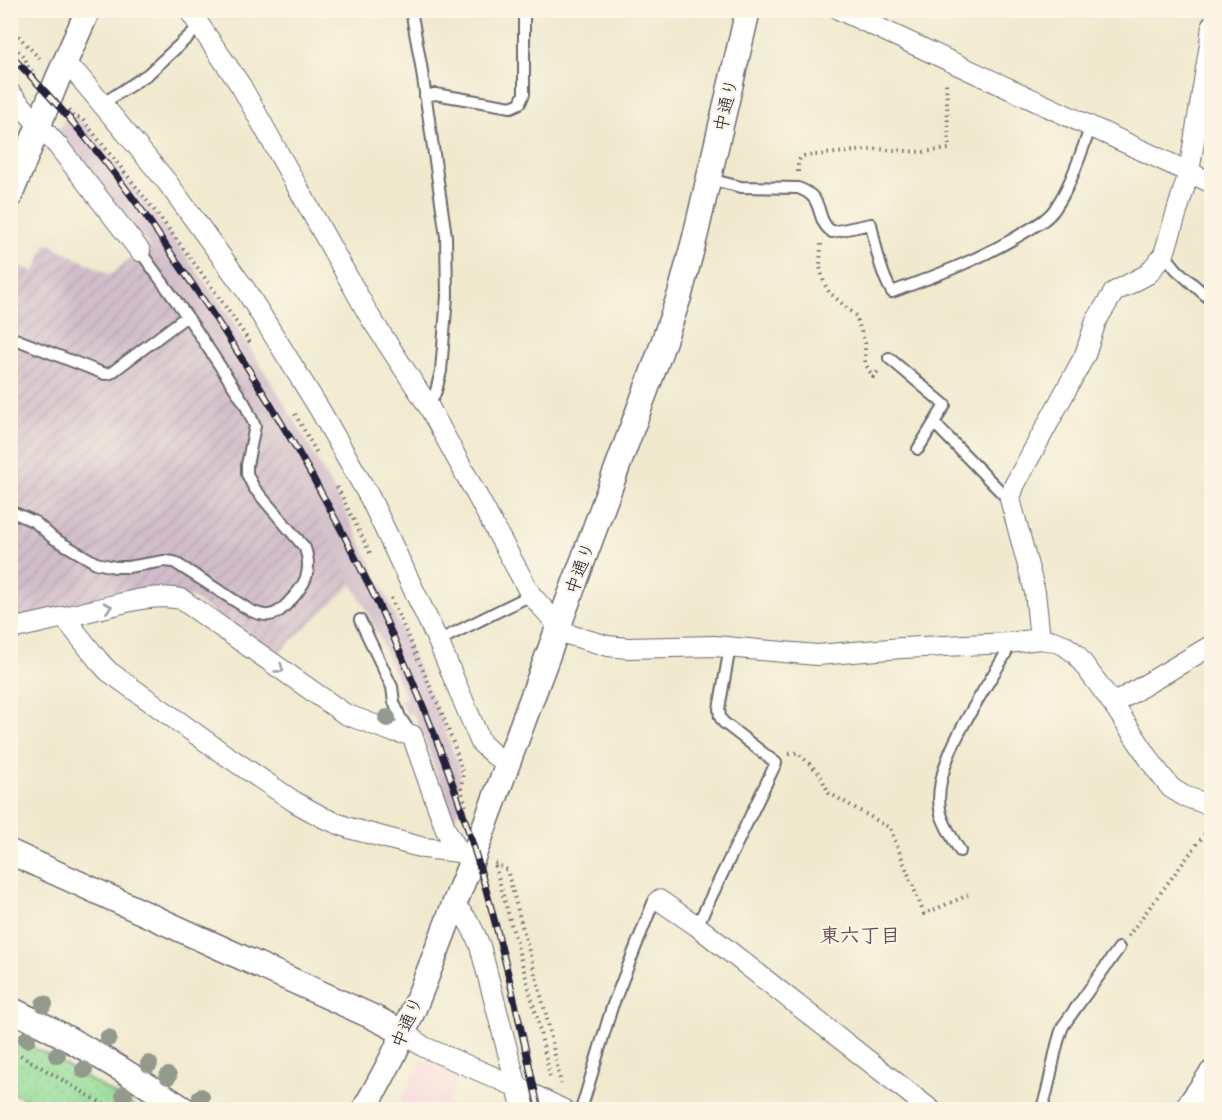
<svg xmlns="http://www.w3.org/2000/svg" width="1222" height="1120" font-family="'Balsamiq Sans','Klee One',sans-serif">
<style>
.built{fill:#f6cfd7}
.industrial{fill:url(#industrial-furrows)}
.railway{fill:#d1bdc9}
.park{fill:url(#park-dots);stroke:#5a7f69;stroke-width:1.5}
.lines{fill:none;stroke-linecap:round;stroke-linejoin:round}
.service-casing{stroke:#6a686e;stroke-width:14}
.minor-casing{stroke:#6a686e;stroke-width:22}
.tertiary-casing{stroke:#6a686e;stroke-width:27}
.path{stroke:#6a686e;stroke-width:4;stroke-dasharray:1.5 4.5;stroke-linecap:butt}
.service{stroke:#fff;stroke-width:10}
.minor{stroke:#fff;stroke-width:20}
.tertiary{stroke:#fff;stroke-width:24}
.rail-casing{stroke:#22223b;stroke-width:7}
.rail{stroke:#fcf5e5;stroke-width:4.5;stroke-dasharray:14;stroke-linecap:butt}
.tree{fill:#919a8d}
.oneway{stroke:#9c9ca7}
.labels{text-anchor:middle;stroke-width:4.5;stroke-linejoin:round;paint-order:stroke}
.street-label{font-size:18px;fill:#22223b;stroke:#fcf5e5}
.neighbourhood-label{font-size:20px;font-weight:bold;fill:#664e5e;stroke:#fcf5e5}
</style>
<defs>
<pattern id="industrial-furrows" width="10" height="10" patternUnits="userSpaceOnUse" patternTransform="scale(1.5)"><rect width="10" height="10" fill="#d1bdc9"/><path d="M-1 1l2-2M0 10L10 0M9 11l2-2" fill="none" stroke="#b3a2ae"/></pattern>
<pattern id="park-dots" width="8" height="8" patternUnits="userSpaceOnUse" patternTransform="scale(1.5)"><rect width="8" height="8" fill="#93dc97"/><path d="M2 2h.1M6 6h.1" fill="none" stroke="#7ebc83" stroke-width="1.8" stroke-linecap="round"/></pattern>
</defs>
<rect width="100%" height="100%" fill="#fcf5e5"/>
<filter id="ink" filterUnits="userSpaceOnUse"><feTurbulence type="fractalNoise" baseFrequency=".0167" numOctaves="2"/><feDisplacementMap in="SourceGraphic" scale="12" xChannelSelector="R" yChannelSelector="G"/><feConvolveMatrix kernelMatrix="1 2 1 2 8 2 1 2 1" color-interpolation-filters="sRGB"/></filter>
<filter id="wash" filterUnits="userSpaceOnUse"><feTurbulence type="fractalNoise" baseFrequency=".008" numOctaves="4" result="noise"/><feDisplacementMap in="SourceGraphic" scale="24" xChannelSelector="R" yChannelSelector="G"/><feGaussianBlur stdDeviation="1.35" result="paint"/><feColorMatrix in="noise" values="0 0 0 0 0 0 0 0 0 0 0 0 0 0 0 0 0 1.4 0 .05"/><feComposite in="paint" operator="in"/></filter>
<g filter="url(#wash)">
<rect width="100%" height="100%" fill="#f0e9ce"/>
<path class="built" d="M422 1061 461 1074 445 1109H396Z"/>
<path class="industrial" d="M47 243 110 275 149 245 222 351 273 435 353 584 275 656 193 598 11 624V262L35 272Z"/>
<path class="railway" d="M67 114 82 122 133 185 227 312 285 404 332 487 354 528 387 598 438 712 460 769V779L457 787 462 803 453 821 427 746 413 713 407 714 400 701 406 698 368 613 273 435 222 351 149 245 58 132Z"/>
<path class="park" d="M11 1036 44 1053 140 1109H47L11 1092Z"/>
</g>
<g filter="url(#ink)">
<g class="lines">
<defs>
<path id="service" d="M411 10 421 65 446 236 447 296 441 371 436 391 429 407
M425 96 435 94 511 107 520 103 524 94V10
M102 104 148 74 200 26
M709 179 741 187 798 188C827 198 813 218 832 232L871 224C876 247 880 272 892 292 938 275 983 258 1025 232 1035 226 1047 220 1054 210 1072 184 1080 155 1091 126
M1164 254 1177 270 1212 301
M10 337 105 374 111 373 187 316
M889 358 945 405 918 449
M934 423 1003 494 1010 499
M10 511 35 522 53 538 96 563 115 567H128L164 561 174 562 251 611C257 613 263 616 269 615 278 614 283 608 289 602 305 585 313 572 305 548L254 488 247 474V465L255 426 245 404 189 319 140 251
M360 620 392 687 394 702 400 717 411 734
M438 641 531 595
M960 851C953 839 945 827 941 814 928 766 984 693 1006 653L1008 643
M697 926 776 763 723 722 720 717 719 709 730 647
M581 1110 612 1007 653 903 659 900
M1041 1110C1052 1083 1052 1053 1063 1026L1119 948"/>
<path id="minor" d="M189 10 241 86 370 317 429 407 531 595 559 626 570 635 608 646 628 648 715 646 817 655 902 648 1008 643 1040 639 1053 641 1064 645 1076 654 1113 704 1156 769 1171 788 1184 796 1212 806
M840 10 1212 183
M64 65 77 74 167 182 245 289 320 410 370 498 438 641 481 743 494 755 508 762
M10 93 58 146 140 251
M64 617 98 660 108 671 221 752 295 802 324 818 349 828 424 848 459 852
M10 629C40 623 69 616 98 609 124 603 154 593 181 599L345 714 391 731 412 735 446 830 459 852 472 860
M1040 639 1035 592 1010 499 1014 486 1085 355 1096 321 1114 292 1148 274 1164 254 1189 172 1210 44 1212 25
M1113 704 1212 645
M659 900 697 926 931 1110
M453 905C469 919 472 927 480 946L523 1110
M404 1033 424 1047 517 1087 564 1110"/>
<path id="tertiary" d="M10 196 58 78 88 10
M10 852 375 1018 404 1033
M10 1009C72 1038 129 1073 185 1110
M364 1110C378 1084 393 1059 404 1032 429 975 448 917 472 860L659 355 680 294 695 237 748 10
M1186 1110 1212 1073"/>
</defs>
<use href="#service" class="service-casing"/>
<use href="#minor" class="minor-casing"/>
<use href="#tertiary" class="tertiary-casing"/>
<path class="path" d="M10 27 40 59
M10 42 25 58 28 67 35 74
M69 110 74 116 82 119C141 192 199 266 251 344
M798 172C798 165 797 159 804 156L877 149 922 152 949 149 946 82
M821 244 820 267 824 283 829 292 856 316 865 343V363L873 377 879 370
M295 414 318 455
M337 487 370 553
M391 598 441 711 454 745 463 773 461 789 466 806
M789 754 798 753 819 773 829 793 890 828 924 914 968 895
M495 863 507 870 546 1014 561 1084
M495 866 536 1014 551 1080
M1128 936 1210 827
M10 1049 113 1110"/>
<use href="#service" class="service"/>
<use href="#minor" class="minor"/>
<use href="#tertiary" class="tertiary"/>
<defs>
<path id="rail" d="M10 55C55 100 98 150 135 201 153 225 169 251 186 275 298 436 392 610 457 796 492 898 516 1004 539 1110"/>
</defs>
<use href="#rail" class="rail-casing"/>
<use href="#rail" class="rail"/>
</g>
<g class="tree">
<circle cx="387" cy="718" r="9"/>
<circle cx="44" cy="1004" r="9"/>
<circle cx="108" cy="1038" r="9"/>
<circle cx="27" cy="1039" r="9"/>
<circle cx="57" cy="1055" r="9"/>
<circle cx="149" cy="1064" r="9"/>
<circle cx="84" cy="1070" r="9"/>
<circle cx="168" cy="1076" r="9"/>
<circle cx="124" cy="1095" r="9"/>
<circle cx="201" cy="1097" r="9"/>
</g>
<defs><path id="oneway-chevron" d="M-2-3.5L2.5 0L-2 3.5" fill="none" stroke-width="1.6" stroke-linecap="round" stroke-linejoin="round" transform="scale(1.5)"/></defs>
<g class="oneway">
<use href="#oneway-chevron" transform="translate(108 607) rotate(-13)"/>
<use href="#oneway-chevron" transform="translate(280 669) rotate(36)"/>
</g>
</g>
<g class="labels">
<g class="street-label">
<text transform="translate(726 105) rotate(-77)" y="6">中通り</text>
<text transform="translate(580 568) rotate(-70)" y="6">中通り</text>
<text transform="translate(407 1022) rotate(-67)" y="6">中通り</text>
</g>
<g class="neighbourhood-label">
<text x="860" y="942">東六丁目</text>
</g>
</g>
<rect width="1222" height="1120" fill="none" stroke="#fcf5e5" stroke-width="36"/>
</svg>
